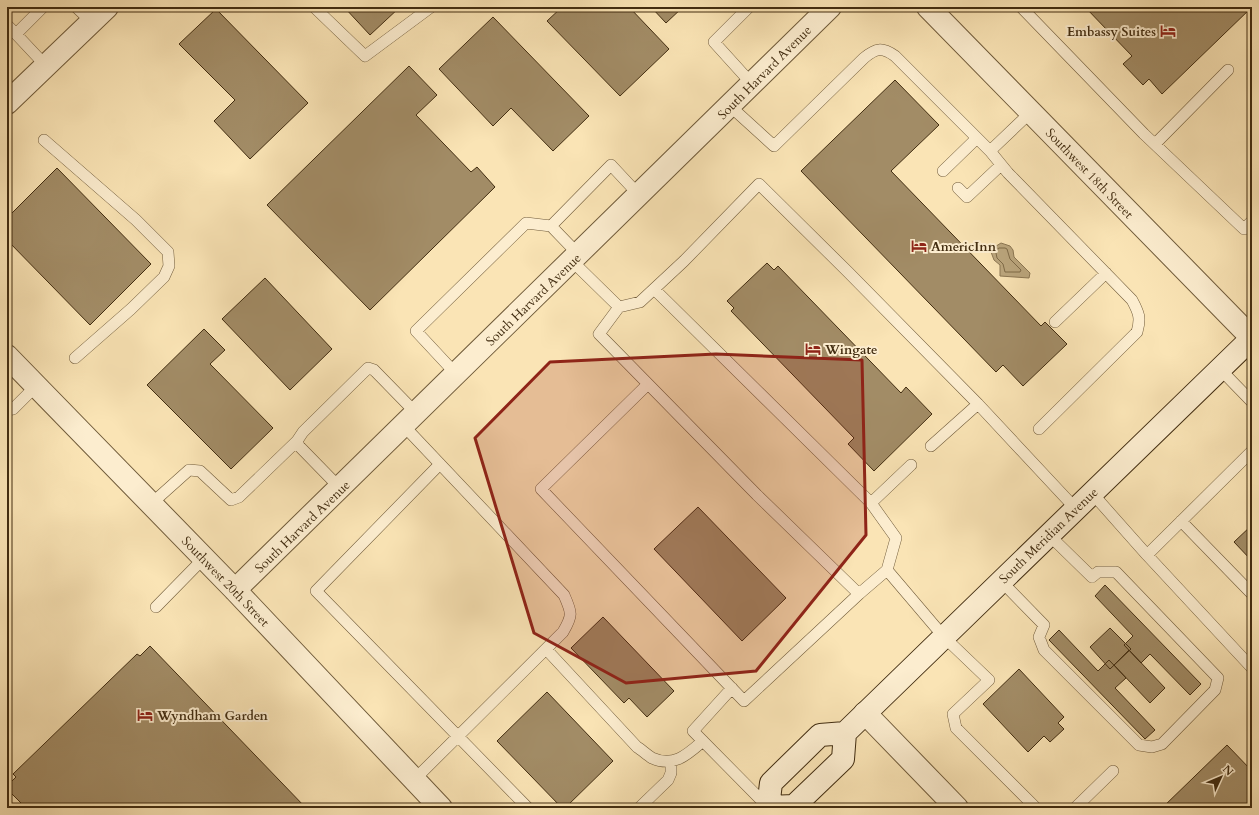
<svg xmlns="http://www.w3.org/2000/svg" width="1259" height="815" font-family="Cardo,serif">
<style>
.water{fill:#bba67d;stroke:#8b7652}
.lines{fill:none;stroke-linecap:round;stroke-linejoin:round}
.shore{stroke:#7e6a47;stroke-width:1}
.building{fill:#a28c66;stroke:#422d11}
.lane-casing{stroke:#705b3a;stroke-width:12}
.street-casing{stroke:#705b3a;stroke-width:24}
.secondary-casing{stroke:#422d11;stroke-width:24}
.lane{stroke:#fcedcf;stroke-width:11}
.street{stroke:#fcedcf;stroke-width:22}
.secondary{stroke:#fcedcf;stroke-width:22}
.marked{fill:#8f2418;fill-opacity:0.2;stroke:#8f2418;stroke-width:3;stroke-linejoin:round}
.labels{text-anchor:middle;stroke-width:4;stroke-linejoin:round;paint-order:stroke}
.poi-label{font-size:13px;font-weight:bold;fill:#422d11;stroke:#fcedcf;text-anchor:start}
.street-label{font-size:13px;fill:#422d11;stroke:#fcedcf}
</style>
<rect width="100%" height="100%" fill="#fae4b5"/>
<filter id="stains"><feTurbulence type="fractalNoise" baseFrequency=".005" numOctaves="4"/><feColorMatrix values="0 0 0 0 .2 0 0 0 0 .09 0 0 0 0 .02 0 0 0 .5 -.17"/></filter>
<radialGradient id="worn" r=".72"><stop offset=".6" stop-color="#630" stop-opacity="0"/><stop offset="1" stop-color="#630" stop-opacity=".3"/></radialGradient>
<path class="water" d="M1001 243 1010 246 1013 250 1014 257 1030 273 1029 278 1000 276V265L994 260 991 252 993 248Z"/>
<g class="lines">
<path class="shore" d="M999 248H1005L1007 249 1010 259 1021 270 1020 272H1005L1003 264 997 258 996 253Z"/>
</g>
<path class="building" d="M344 7H400L370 35Z
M562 7H629L669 49 620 96 547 21Z
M651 7H683L666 23Z
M1085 7H1252L1162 94 1149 79 1143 85 1123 64 1132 56Z
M216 9 308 103 250 159 214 121 235 100 179 44Z
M493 17 589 116 553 151 511 108 493 126 439 69Z
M409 66 437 95 416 115 471 172 477 167 495 187 370 310 267 205Z
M895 80 939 125 891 171 1041 326 1045 322 1067 344 1023 386 1003 365 996 372 801 171Z
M57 168 151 264 90 325 7 240V218Z
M767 263 774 270 778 266 901 393 906 387 932 414 874 471 848 444 854 438 731 311 734 308 727 301Z
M265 278 332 349 290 390 222 319Z
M204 329 225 350 210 364 273 428 231 469 147 385Z
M698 507 786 598 742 641 654 549Z
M1252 525V561L1234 542Z
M1105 585 1201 684 1190 695 1150 654 1141 663 1124 645 1133 636 1095 596Z
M603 617 674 691 647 717 629 698 624 703 571 648Z
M1110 628 1131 649 1110 669 1090 647Z
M1059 630 1098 671 1109 660 1126 678 1115 688 1155 730 1145 739 1049 640Z
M150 646 306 808H26L7 789V786L16 777 13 774 137 654 140 656Z
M1129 650 1165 688 1150 703 1114 665Z
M1019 669 1064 717 1058 723 1064 729 1050 742 1044 736 1028 752 983 704Z
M547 692 613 761 565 808H562L497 741Z
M1227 745 1252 771V808H1162Z"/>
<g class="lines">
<defs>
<path id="lane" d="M43 7 16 34 46 66
M76 7 92 22
M314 7 365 56 431 7
M749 7 714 42 752 84
M1021 7 1144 134 1244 229 1252 221
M7 25 16 34
M730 106 774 146 864 58C876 48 882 47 895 56L990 151 1031 112
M44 140 136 220 168 252 169 266 164 277 131 309 75 358
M1155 144 1228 70
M990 151 1008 173 1132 300C1139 313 1141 318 1137 332L1039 429
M943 171 977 138
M958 188 967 197 1001 165
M578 254 551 226 611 165 639 195
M572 261 619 307 640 302 684 261 759 184 848 272 978 404 931 446
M654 289 871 503
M619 307 599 334 757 495 859 594 887 570
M1055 322 1106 273
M1220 369 1252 402
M456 374 416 331 526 223 551 226
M648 384 541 489 744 701 859 594
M978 404 1076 509
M7 410 13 409 36 386
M404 426 564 595C572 613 573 615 563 632L414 780
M440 464 316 591 528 808
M911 465 871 503 896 538 887 570 944 637 989 680 953 714 956 728 1036 808
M340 488 299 446 297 441 303 432 368 368 374 370 416 413
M1092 493 1147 555 1252 451
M151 504 189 470 200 471 231 500 239 497 297 441
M1181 521 1252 594
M1147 555 1252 668
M1001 581 1044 625 1039 637 1044 650 1139 745 1152 747 1162 744 1215 690 1218 678 1116 572H1098L1092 577 1049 535
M156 607 204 558
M546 649 637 747C642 750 647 755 652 758 674 768 688 754 703 741
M732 688 693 731 768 807
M639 808 668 780 671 773V761
M1075 808 1113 771"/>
<path id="street" d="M928 7 1252 338
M7 103 107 7
M7 356 235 590 441 808
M235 590 830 7
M865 713 957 808"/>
<path id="secondary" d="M768 807 794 806 843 759 845 733
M768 808 771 783 820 735 845 733 1252 338"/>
</defs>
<use href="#lane" class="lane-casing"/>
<use href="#street" class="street-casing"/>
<use href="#secondary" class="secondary-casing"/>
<use href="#lane" class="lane"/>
<use href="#street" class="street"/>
<use href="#secondary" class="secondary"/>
</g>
<path class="marked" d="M716 354 862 360 866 535 756 671 626 683 534 633 475 438 550 362Z"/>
<defs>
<symbol id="hotel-bare" viewBox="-9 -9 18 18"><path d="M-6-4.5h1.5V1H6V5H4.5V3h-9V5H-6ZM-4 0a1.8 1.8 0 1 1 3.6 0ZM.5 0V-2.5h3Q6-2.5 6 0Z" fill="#8f2418" stroke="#fcedcf" stroke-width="2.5" paint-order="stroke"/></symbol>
</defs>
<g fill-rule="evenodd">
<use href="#hotel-bare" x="1157" y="20" width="22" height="22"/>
<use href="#hotel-bare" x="908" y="235" width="22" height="22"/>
<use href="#hotel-bare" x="802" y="338" width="22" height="22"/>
<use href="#hotel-bare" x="134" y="704" width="22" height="22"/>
</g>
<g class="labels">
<g class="poi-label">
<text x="1156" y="36" text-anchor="end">Embassy Suites</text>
<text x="931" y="251">AmericInn</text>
<text x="825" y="354">Wingate</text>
<text x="157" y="720">Wyndham Garden</text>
</g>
<g class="street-label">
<text transform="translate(764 72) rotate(-45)" y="5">South Harvard Avenue</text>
<text transform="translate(1090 173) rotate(46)" y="5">Southwest 18th Street</text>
<text transform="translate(533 299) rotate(-44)" y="5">South Harvard Avenue</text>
<text transform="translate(302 526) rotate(-44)" y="5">South Harvard Avenue</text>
<text transform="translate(1048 535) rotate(-44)" y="5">South Meridian Avenue</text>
<text transform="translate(226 581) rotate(46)" y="5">Southwest 20th Street</text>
</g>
</g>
<rect width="1259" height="815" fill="none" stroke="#fae4b5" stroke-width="24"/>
<rect x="8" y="8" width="1243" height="799" fill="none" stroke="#422d11" stroke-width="2"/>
<rect x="12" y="12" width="1235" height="791" fill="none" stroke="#422d11"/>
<g transform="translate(1221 777) rotate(46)" stroke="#fcedcf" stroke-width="3" paint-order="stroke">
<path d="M0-3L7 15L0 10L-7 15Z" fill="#422d11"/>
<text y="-6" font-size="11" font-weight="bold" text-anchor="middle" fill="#422d11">N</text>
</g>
<rect width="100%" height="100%" filter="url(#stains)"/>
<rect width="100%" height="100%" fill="url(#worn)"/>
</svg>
